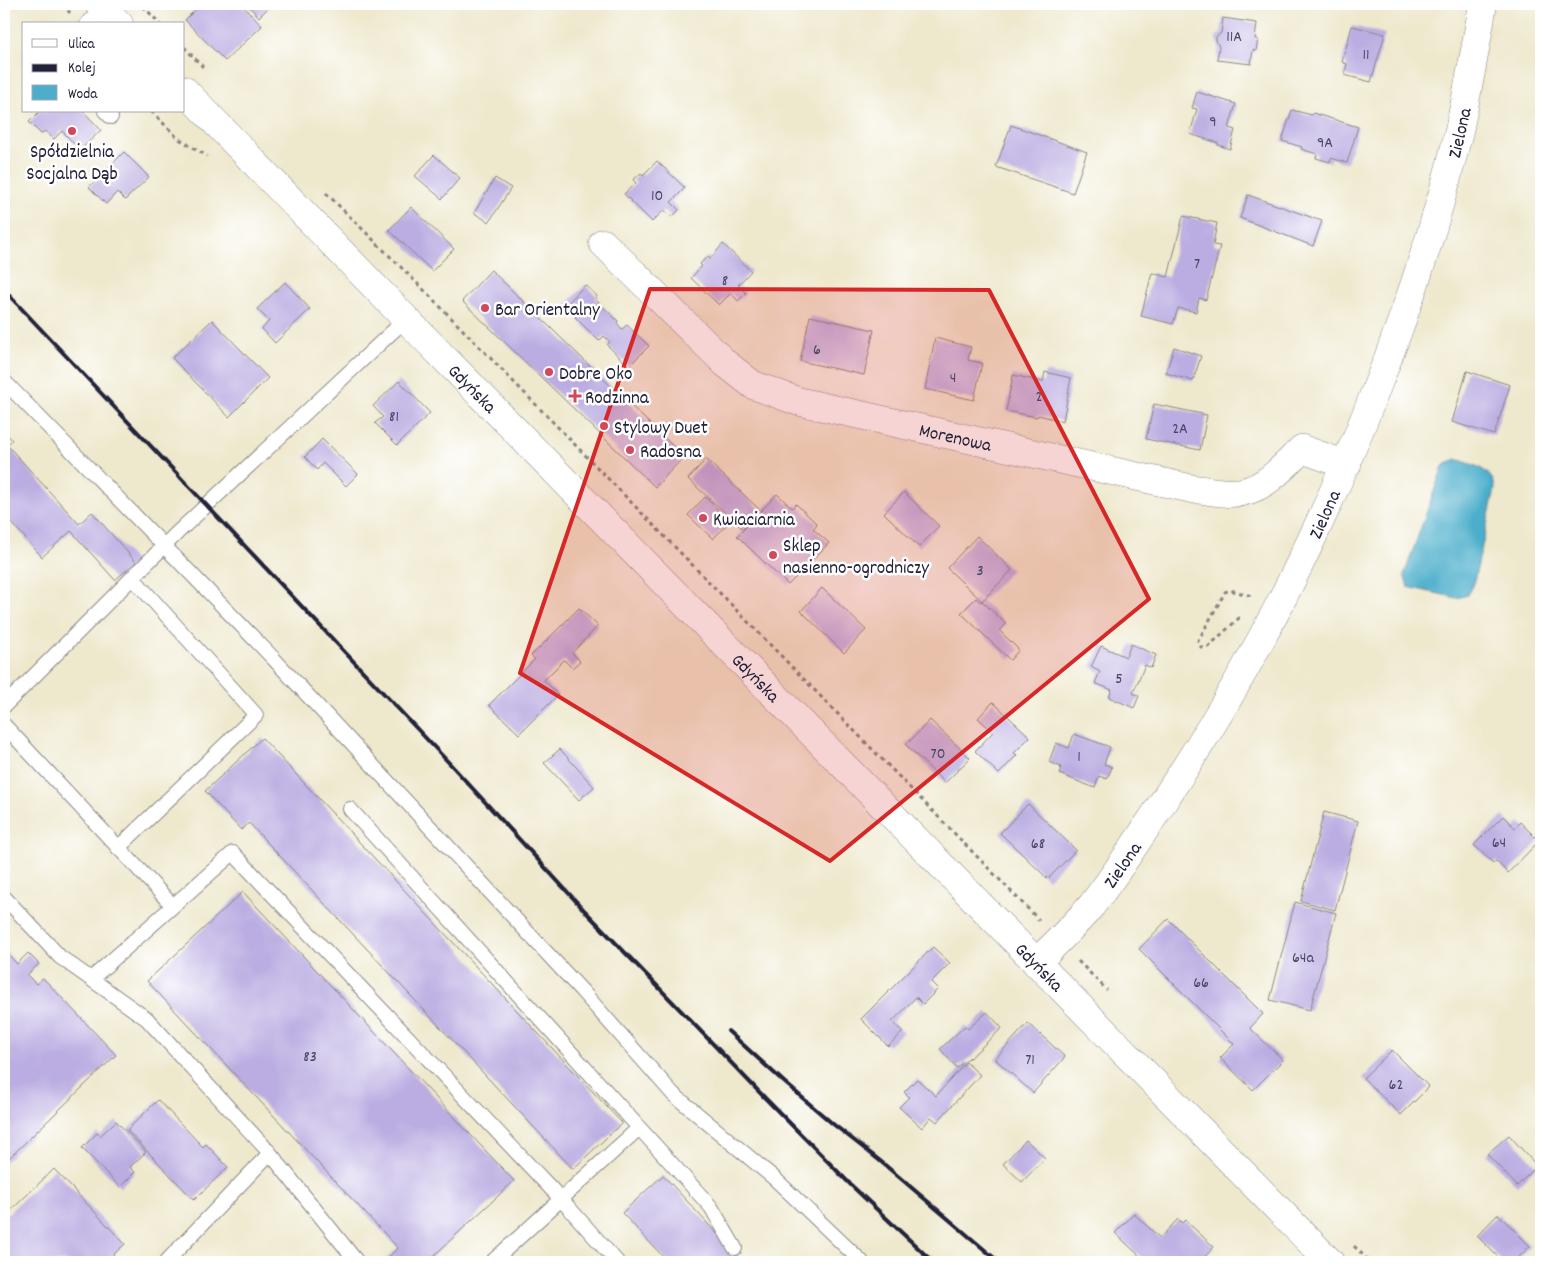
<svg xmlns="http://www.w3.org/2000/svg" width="1545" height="1266" font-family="Dekko,sans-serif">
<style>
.water{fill:#4caecb;stroke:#376883}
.building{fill:#bbade2}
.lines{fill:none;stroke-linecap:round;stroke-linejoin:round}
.lane-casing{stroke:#888584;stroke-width:16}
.street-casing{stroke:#888584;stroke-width:29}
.secondary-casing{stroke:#888584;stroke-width:29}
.path{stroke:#888584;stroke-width:3;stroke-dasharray:4 4;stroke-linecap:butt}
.lane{stroke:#fff;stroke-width:14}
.street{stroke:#fff;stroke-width:28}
.secondary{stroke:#fff;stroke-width:28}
.rail{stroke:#22223b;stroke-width:4}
.marked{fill:#d62828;fill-opacity:0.2;stroke:#d62828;stroke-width:4;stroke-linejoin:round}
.poi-dot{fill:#d1495b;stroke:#fff;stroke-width:2}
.labels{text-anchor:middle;stroke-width:5;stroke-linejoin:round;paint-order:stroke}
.number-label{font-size:16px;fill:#484565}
.street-label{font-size:19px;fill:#22223b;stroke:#fff}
.poi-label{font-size:19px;fill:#22223b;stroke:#fff;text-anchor:start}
</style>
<rect width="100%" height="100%" fill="#fff"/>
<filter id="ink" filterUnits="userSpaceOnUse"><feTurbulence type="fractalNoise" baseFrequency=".02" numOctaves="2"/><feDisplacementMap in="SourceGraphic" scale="10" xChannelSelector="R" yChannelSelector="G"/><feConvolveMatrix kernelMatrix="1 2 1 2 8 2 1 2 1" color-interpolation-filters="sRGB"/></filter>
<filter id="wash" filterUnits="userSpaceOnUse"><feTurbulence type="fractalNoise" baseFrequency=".0096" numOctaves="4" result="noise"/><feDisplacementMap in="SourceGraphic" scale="20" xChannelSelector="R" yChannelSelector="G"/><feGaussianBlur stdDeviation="1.12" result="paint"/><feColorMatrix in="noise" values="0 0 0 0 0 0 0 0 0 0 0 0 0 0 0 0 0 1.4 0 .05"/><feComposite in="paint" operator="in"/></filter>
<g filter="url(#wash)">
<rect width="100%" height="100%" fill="#eee8cc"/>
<path class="water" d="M1456 459C1471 464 1494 469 1495 489L1473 586 1468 595 1457 598 1408 587 1404 575 1443 466Z"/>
<g id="blocks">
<path class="building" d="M201 4H241L262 26 225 61 185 20Z
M247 4H272L259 17Z
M1223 18 1257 23 1255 39H1258L1256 51 1253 50 1251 64 1217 60 1219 47 1216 40V37L1221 33Z
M1352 26 1385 34 1371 82 1344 75 1347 64 1342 62Z
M1197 92 1236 104 1229 128 1235 130 1230 149 1218 145V143L1190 134 1197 109 1192 108Z
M1292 110 1312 115 1313 113 1358 127 1347 163 1331 158 1330 162 1316 158 1317 154 1301 149 1302 147 1282 141Z
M40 111H83L101 130 80 150 62 131 54 139 45 131 41 134 29 122Z
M1011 125 1087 152 1073 193 996 167Z
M124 152 149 177 125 200 117 192 106 204 89 187Z
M434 155 460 178 442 199 415 176Z
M657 161 685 188 671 202 679 210 672 217 664 210 652 222 624 194 636 183 633 180 641 173 643 175Z
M495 178 511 188 489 222 474 213Z
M1248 195 1322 221 1313 246 1240 218Z
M411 207 454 249 432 271 389 230Z
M1183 216 1217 223 1213 245 1220 246 1206 300 1199 298 1196 312 1178 308 1173 324 1141 316 1152 273 1168 277Z
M723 244 751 271 738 285 746 293 738 301 731 293 719 305 691 278 702 266 700 264 708 256 710 259Z
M491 270 684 457 655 487 462 301Z
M285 282 310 309 275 343 262 329 269 321 257 309Z
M585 285 597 296 595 299 618 321 617 323 622 329 627 325 649 346 629 366 607 345 610 342 604 336 599 341 575 317 577 316 566 305Z
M810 316 874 330 864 375 800 361Z
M212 320 268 378 229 417 172 358Z
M935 338 971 347 968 360 982 363 974 400 925 389Z
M1174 347 1201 356 1193 381 1166 373Z
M1467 371 1510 385 1494 435 1452 422Z
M1045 372 1071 378 1063 421 1038 415 1037 417 1006 411 1013 375 1043 382Z
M399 381 430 413 397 445 375 423 383 417 373 406Z
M1154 404 1207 415 1200 450 1146 439Z
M4 431 12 440 7 445 79 524 92 512 136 562 115 580 71 531 42 557 4 514Z
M322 439 358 474 346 486 323 463 317 470 305 457Z
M706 459 761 511 777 494 792 508 796 504 817 524 813 529 829 543 788 585 737 536 748 525 743 529 688 479Z
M904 492 939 526 919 547 884 513Z
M705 497 730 521 713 539 688 515Z
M977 536 1012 570 982 601 947 568Z
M822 588 866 630 844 653 801 611Z
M976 598 980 602 982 601 1006 624 1000 631 1019 650 1010 660 961 613Z
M579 608 598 626 572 653 580 661 572 668 564 660 544 680 558 695 519 734 489 705 535 659 531 656Z
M1131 644 1156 655 1151 668 1145 665 1133 693 1139 696 1134 708 1109 697 1112 690 1095 683 1100 672 1091 667 1101 646 1126 657Z
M993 702 1030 737 1014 753 1017 755 999 774 975 751 993 732 978 718Z
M930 720 970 758 945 783 906 745Z
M1074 734 1110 747 1104 764 1112 767 1107 779 1099 776 1095 788 1059 774 1061 767 1049 762 1056 743 1069 748Z
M262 738 622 1123 573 1169 249 823 241 830 205 791Z
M560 749 594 787 579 800 544 763Z
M1028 804 1076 850 1048 879 1000 833Z
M1324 812 1358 821 1335 910 1301 901Z
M1503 816 1515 828 1520 822 1539 841 1508 873 1496 861 1493 863 1474 845Z
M243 892 514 1181 427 1262H386L384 1261 398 1248 147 981Z
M1295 902 1336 913 1310 1010 1270 1000Z
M1168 919 1263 1014 1250 1028 1283 1060 1253 1090 1220 1058 1234 1044 1139 949Z
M933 947 950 963 931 982 938 989 923 1004 916 997 892 1022 903 1032 888 1046 861 1019Z
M4 950 17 964 28 953 39 964 27 975 36 984 43 978 116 1055 4 1163Z
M987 1012 1002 1028 970 1058V1057L957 1068 940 1049 965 1026 968 1029Z
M1028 1023 1065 1057 1033 1093 995 1059Z
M1392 1050 1429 1087 1401 1115 1363 1078Z
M966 1062 980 1075 937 1122 931 1117 922 1128 899 1107 909 1097 904 1092 917 1079 936 1096Z
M158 1100 203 1147 206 1144 228 1167 194 1200 127 1130Z
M116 1121 146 1152 130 1167 135 1172 120 1187 82 1148 97 1133 100 1136Z
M1509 1135 1537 1166 1517 1186 1487 1154Z
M1026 1140 1045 1158 1022 1182 1003 1164Z
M54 1169 125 1244 105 1262H4V1217Z
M663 1175 743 1262H668L622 1213Z
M1134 1214 1160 1238 1178 1219 1182 1223 1185 1220 1214 1247 1200 1262H1150L1145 1258 1143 1259 1115 1233Z
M1498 1214 1530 1246 1514 1262H1503L1477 1236Z"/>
</g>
</g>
<g filter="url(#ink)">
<use href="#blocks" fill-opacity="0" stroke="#888584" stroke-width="1"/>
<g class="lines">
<defs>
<path id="lane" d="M87 24 103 8
M105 111 111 117
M4 381 273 658 582 991 673 1094 774 1178 862 1262
M4 706 178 532 406 319
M4 725 173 906 91 979
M350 809 711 1207 735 1248
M118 848 256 715 132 577
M4 897 60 957 147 1019 270 1153 357 1262
M173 906 233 853 561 1199 617 1262
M166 1262 270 1153
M492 1262 639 1128"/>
<g id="street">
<path id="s1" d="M603 243 725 363 753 385 797 401 1193 489C1206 490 1219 493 1232 493 1262 493 1282 468 1302 449L1347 465"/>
<path id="s2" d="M1036 963C1055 944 1075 925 1092 905 1125 862 1154 816 1183 771 1260 653 1319 533 1371 402 1406 314 1437 223 1459 131 1468 89 1476 46 1483 4"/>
</g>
<g id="secondary">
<path d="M99 4 119 24"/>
<path id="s3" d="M184 90 406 319 1330 1262"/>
</g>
</defs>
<use href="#lane" class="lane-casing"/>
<use href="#street" class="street-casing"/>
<use href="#secondary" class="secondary-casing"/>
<path class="path" d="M63 4 70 13
M143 6 160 24
M184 47 203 67
M151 111 179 139 207 156
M326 193 423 289 1039 920
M1240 618H1239L1208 647H1201L1198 641 1225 592 1230 590 1252 596
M1078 961 1107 990
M1354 1246 1370 1262"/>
<use href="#lane" class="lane"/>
<use href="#street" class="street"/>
<use href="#secondary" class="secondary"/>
<path class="rail" d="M4 290 452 766 585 911 766 1099 852 1186 933 1262
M728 1031 784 1082 833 1124 879 1160 999 1262"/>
</g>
</g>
<path class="marked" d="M650 289 989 290 1149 599 830 861 520 673Z"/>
<g class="poi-dot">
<circle cx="72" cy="131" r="5"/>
<circle cx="485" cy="308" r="5"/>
<circle cx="549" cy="372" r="5"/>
<path d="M572.5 388.5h5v5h5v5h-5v5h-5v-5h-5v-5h5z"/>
<circle cx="604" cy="426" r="5"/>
<circle cx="630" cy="450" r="5"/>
<circle cx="703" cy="518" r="5"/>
<circle cx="773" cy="555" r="5"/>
</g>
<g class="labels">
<g class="number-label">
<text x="1234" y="41">11A</text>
<text x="1366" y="59">11</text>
<text x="1213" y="126">9</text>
<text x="1325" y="147">9A</text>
<text x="657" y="200">10</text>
<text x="1197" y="268">7</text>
<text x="725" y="285">8</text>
<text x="817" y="354">6</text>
<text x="953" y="382">4</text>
<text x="1039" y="401">2</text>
<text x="394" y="421">81</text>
<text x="1180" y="433">2A</text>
<text x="980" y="575">3</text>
<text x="1119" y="683">5</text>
<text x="938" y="758">70</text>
<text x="1079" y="761">1</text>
<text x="1499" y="847">64</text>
<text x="1038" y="848">68</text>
<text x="1303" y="962">64a</text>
<text x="1201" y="987">66</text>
<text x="310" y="1061">83</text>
<text x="1030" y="1064">71</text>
<text x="1396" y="1089">62</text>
</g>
<g class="street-label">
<text dy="7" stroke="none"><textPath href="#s2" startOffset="941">Zielona</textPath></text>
<text dy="7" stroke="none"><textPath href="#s3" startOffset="415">Gdyńska</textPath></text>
<text dy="7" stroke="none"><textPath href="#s1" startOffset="416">Morenowa</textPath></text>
<text dy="7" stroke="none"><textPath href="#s2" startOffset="536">Zielona</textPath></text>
<text dy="7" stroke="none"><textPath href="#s3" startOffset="820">Gdyńska</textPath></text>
<text dy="7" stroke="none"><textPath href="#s2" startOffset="131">Zielona</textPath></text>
<text dy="7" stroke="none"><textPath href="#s3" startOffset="1225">Gdyńska</textPath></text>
</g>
<g class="poi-label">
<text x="72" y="157" text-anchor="middle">Spółdzielnia<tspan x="72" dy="22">Socjalna Dąb</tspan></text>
<text x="495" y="315">Bar Orientalny</text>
<text x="559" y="379">Dobre Oko</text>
<text x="585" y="403">Rodzinna</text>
<text x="614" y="433">Stylowy Duet</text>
<text x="640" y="457">Radosna</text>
<text x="713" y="525">Kwiaciarnia</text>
<text x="783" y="551">Sklep<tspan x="783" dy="22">nasienno-ogrodniczy</tspan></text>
</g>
</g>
<rect width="1545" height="1266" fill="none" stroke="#fff" stroke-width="20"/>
<rect x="22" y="22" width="162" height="90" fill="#ffffff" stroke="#a7a7b1"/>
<rect x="32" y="39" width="25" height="8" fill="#ffffff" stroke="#a7a7b1"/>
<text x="68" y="48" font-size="15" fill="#22223b">Ulica</text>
<rect x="32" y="64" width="25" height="8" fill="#22223b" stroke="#a7a7b1"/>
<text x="68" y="72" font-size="15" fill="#22223b">Kolej</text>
<rect x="32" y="85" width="25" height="15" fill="#4caecb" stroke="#a7a7b1"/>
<text x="68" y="98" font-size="15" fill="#22223b">Woda</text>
</svg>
